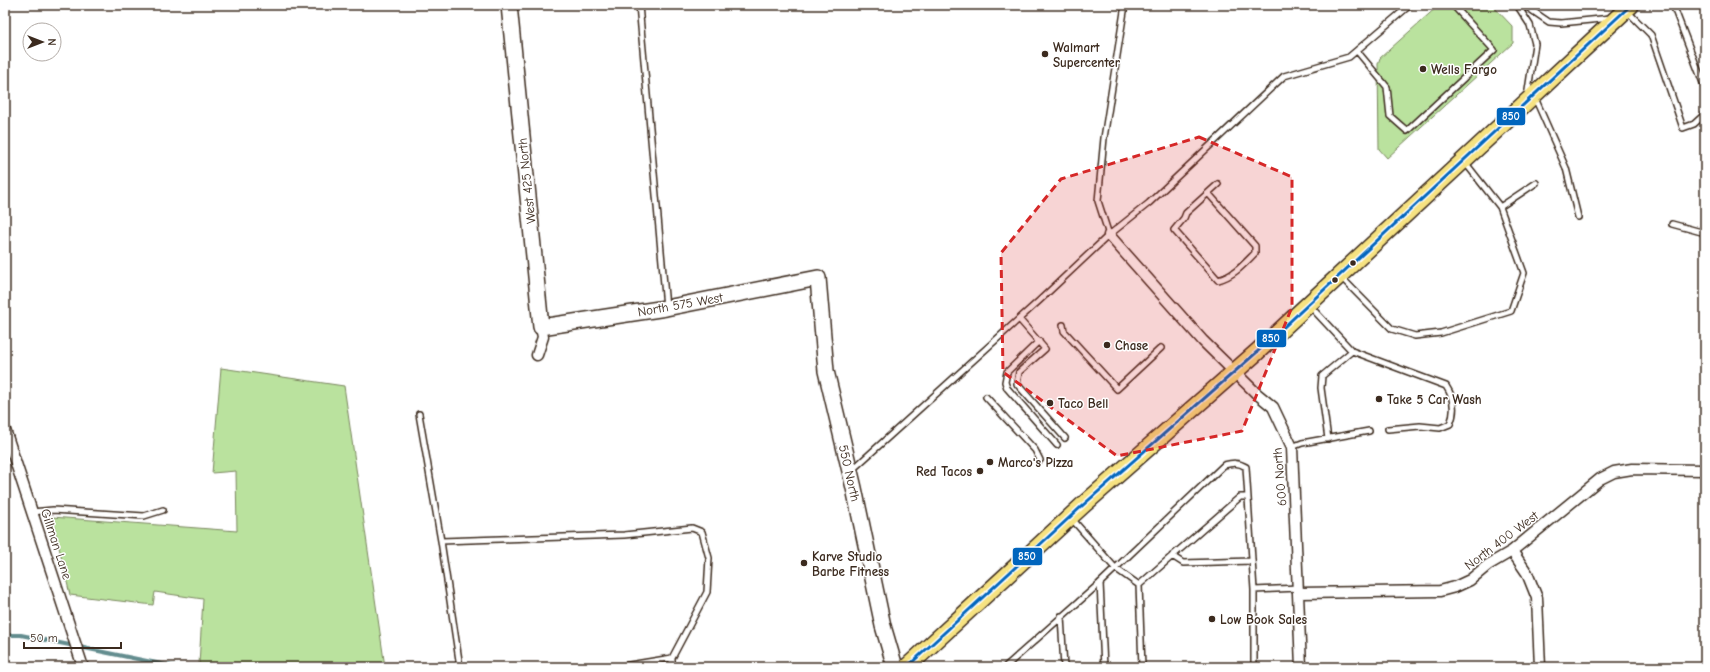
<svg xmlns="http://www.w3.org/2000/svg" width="1710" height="672" font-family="'Comic Neue',sans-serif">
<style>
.green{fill:#bae29e;stroke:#7a865e}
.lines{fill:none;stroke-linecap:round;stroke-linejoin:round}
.stream{stroke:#648d8f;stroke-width:4}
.lane-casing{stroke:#3b2a1e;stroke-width:8}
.street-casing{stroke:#3b2a1e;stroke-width:13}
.secondary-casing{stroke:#3b2a1e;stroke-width:18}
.primary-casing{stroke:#3b2a1e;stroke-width:19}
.lane{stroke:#fff;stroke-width:5}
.street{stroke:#fff;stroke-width:10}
.secondary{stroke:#fff;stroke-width:15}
.primary{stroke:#f6e281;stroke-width:16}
.bus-1-casing{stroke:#fff;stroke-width:6}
.bus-1{stroke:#0065bd;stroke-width:3}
.marked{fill:#d62828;fill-opacity:0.2;stroke:#d62828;stroke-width:3;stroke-dasharray:8 5;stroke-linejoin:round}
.poi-dot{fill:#3b2a1e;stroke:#fff;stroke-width:1.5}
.labels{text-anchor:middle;stroke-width:3;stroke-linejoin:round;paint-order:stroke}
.poi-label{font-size:13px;font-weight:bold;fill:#3b2a1e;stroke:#fff;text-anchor:start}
.street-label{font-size:13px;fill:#3b2a1e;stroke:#fff}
.line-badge{stroke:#fff;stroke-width:1.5}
.badge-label{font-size:11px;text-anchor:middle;font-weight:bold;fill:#fff}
</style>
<rect width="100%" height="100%" fill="#fff"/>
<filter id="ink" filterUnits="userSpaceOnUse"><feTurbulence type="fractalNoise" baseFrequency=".025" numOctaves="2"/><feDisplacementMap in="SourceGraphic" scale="8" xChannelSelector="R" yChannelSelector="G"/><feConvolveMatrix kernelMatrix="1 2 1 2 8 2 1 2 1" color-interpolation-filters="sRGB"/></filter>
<g filter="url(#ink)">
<path class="green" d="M1439 5H1492L1513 27V43L1387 158 1379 149 1378 64 1380 58Z
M221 368 344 386 385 667H218L199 664 203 599 155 592 153 605 70 595 52 517 237 531 236 471 212 473Z"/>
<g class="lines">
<path class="stream" d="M5 635H21L176 667"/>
<defs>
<path id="lane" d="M639 5 666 307
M1517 5 1530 25 1535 44 1527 97
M1524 5 1549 22 1561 23 1611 18
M1673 5 1705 88
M1627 11 1651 35 1683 128 1694 124 1705 114
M1357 51 1387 87 1390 116 1407 131 1494 50 1453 5
M1535 98 1566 168 1578 217
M1464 161 1500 207 1536 183
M1208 193 1255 246V253C1244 264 1234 276 1218 280L1174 230 1184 218 1186 213 1218 184
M1672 224 1705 233
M1109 235 1098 201 1104 138 1125 5
M1340 276 1392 329 1415 336 1441 333 1511 311 1524 273 1500 207
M1309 305 1352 351 1446 386C1454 398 1456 410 1450 424L1440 428 1420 426 1388 429
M1019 319 1045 349 1019 372 1017 384 1065 438
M1063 325 1064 331 1117 389 1161 348
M1039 341 1007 372 1005 382 1007 388 1057 445
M986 397 1035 450 1040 460
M419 414 441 541
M1328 439 1321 388 1322 376 1352 351
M1292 447 1302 443 1369 431
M852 470 1040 300 1109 235 1149 203 1284 76 1349 57 1410 5
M32 512 53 510 144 516 163 510
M1072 519 1115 568 1139 585 1142 667
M1172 556 1183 563 1252 561
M1100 583 1104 667
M1139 585 1240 497H1248
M1061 616 1064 667
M460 667 441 541 624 535 692 528 702 532 709 558 707 592 672 658
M617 667 672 658V667
M1005 667 1100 583 1224 465C1232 463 1238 462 1246 467L1254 590
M1254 667V590L1299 588"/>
<path id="street" d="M1109 235 1203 341 1256 393 1273 407 1292 447 1301 667
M537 355 543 337 541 327
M5 430 83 667
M1512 551 1527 573 1537 598 1540 667
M1299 593 1440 591 1455 587 1470 580 1488 565 1512 551 1600 479 1614 472 1632 469 1705 470"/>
<path id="secondary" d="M509 5 541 327 666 308 818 278 826 371 854 488 883 626 895 667"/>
<path id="primary" d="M907 667 1082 506 1257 352 1631 5"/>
</defs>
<use href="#lane" class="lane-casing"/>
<use href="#street" class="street-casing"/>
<use href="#secondary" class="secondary-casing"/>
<use href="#primary" class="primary-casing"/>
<use href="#lane" class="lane"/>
<use href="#street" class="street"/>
<use href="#secondary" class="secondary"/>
<use href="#primary" class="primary"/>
<defs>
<path id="bus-1" d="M907 667 1082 506 1257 352 1631 5"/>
</defs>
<use href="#bus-1" class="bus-1-casing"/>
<use href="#bus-1" class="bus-1"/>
</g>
</g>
<path class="marked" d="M1199 137 1292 177V307L1242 431 1117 456 1003 372 1001 253 1061 179Z"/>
<g class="poi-dot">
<circle cx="1045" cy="54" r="4"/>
<circle cx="1423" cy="69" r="4"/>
<circle cx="1353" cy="263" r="3.5"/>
<circle cx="1335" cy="280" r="3.5"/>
<circle cx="1107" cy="345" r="4"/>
<circle cx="1379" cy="399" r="4"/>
<circle cx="1050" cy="403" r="4"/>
<circle cx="990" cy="462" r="4"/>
<circle cx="980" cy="471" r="4"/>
<circle cx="804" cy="563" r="4"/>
<circle cx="1212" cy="619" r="4"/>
</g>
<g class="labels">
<g class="poi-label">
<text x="1053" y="52">Walmart<tspan x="1053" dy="15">Supercenter</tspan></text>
<text x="1431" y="74">Wells Fargo</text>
<text x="1115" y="350">Chase</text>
<text x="1387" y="404">Take 5 Car Wash</text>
<text x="1058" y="408">Taco Bell</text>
<text x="998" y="467">Marco's Pizza</text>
<text x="972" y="476" text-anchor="end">Red Tacos</text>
<text x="812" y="561">Karve Studio<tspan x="812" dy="15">Barbe Fitness</tspan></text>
<text x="1220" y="624">Low Book Sales</text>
</g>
<g class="street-label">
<text transform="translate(526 181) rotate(-96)" y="5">West 425 North</text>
<text transform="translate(680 304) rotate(-10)" y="5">North 575 West</text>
<text transform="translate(850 473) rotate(77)" y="5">550 North</text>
<text transform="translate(1279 477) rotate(-95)" y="5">600 North</text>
<text transform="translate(1501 540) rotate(-37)" y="5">North 400 West</text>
<text transform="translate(57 544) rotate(72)" y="5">Gillman Lane</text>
</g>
</g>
<g class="line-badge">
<rect x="1496" y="107" width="30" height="19" rx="4" fill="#0065bd"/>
<rect x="1256" y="329" width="31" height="19" rx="4" fill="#0065bd"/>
<rect x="1012" y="547" width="31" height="19" rx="4" fill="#0065bd"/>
</g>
<g class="badge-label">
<text x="1511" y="120">850</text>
<text x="1271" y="342">850</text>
<text x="1027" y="560">850</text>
</g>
<rect width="1710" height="672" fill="none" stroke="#fff" stroke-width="20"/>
<rect x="10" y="10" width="1690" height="652" fill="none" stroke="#3b2a1e" stroke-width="1.5" filter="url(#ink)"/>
<g transform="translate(42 42) rotate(90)"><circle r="19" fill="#ffffff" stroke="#b1aaa5"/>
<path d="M0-3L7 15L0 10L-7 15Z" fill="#3b2a1e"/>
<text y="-6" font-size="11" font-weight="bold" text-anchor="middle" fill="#3b2a1e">N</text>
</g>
<path d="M24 642v6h97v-6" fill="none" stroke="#3b2a1e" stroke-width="2"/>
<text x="30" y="642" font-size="12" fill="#3b2a1e" stroke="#ffffff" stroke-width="3" paint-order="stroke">50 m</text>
</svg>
